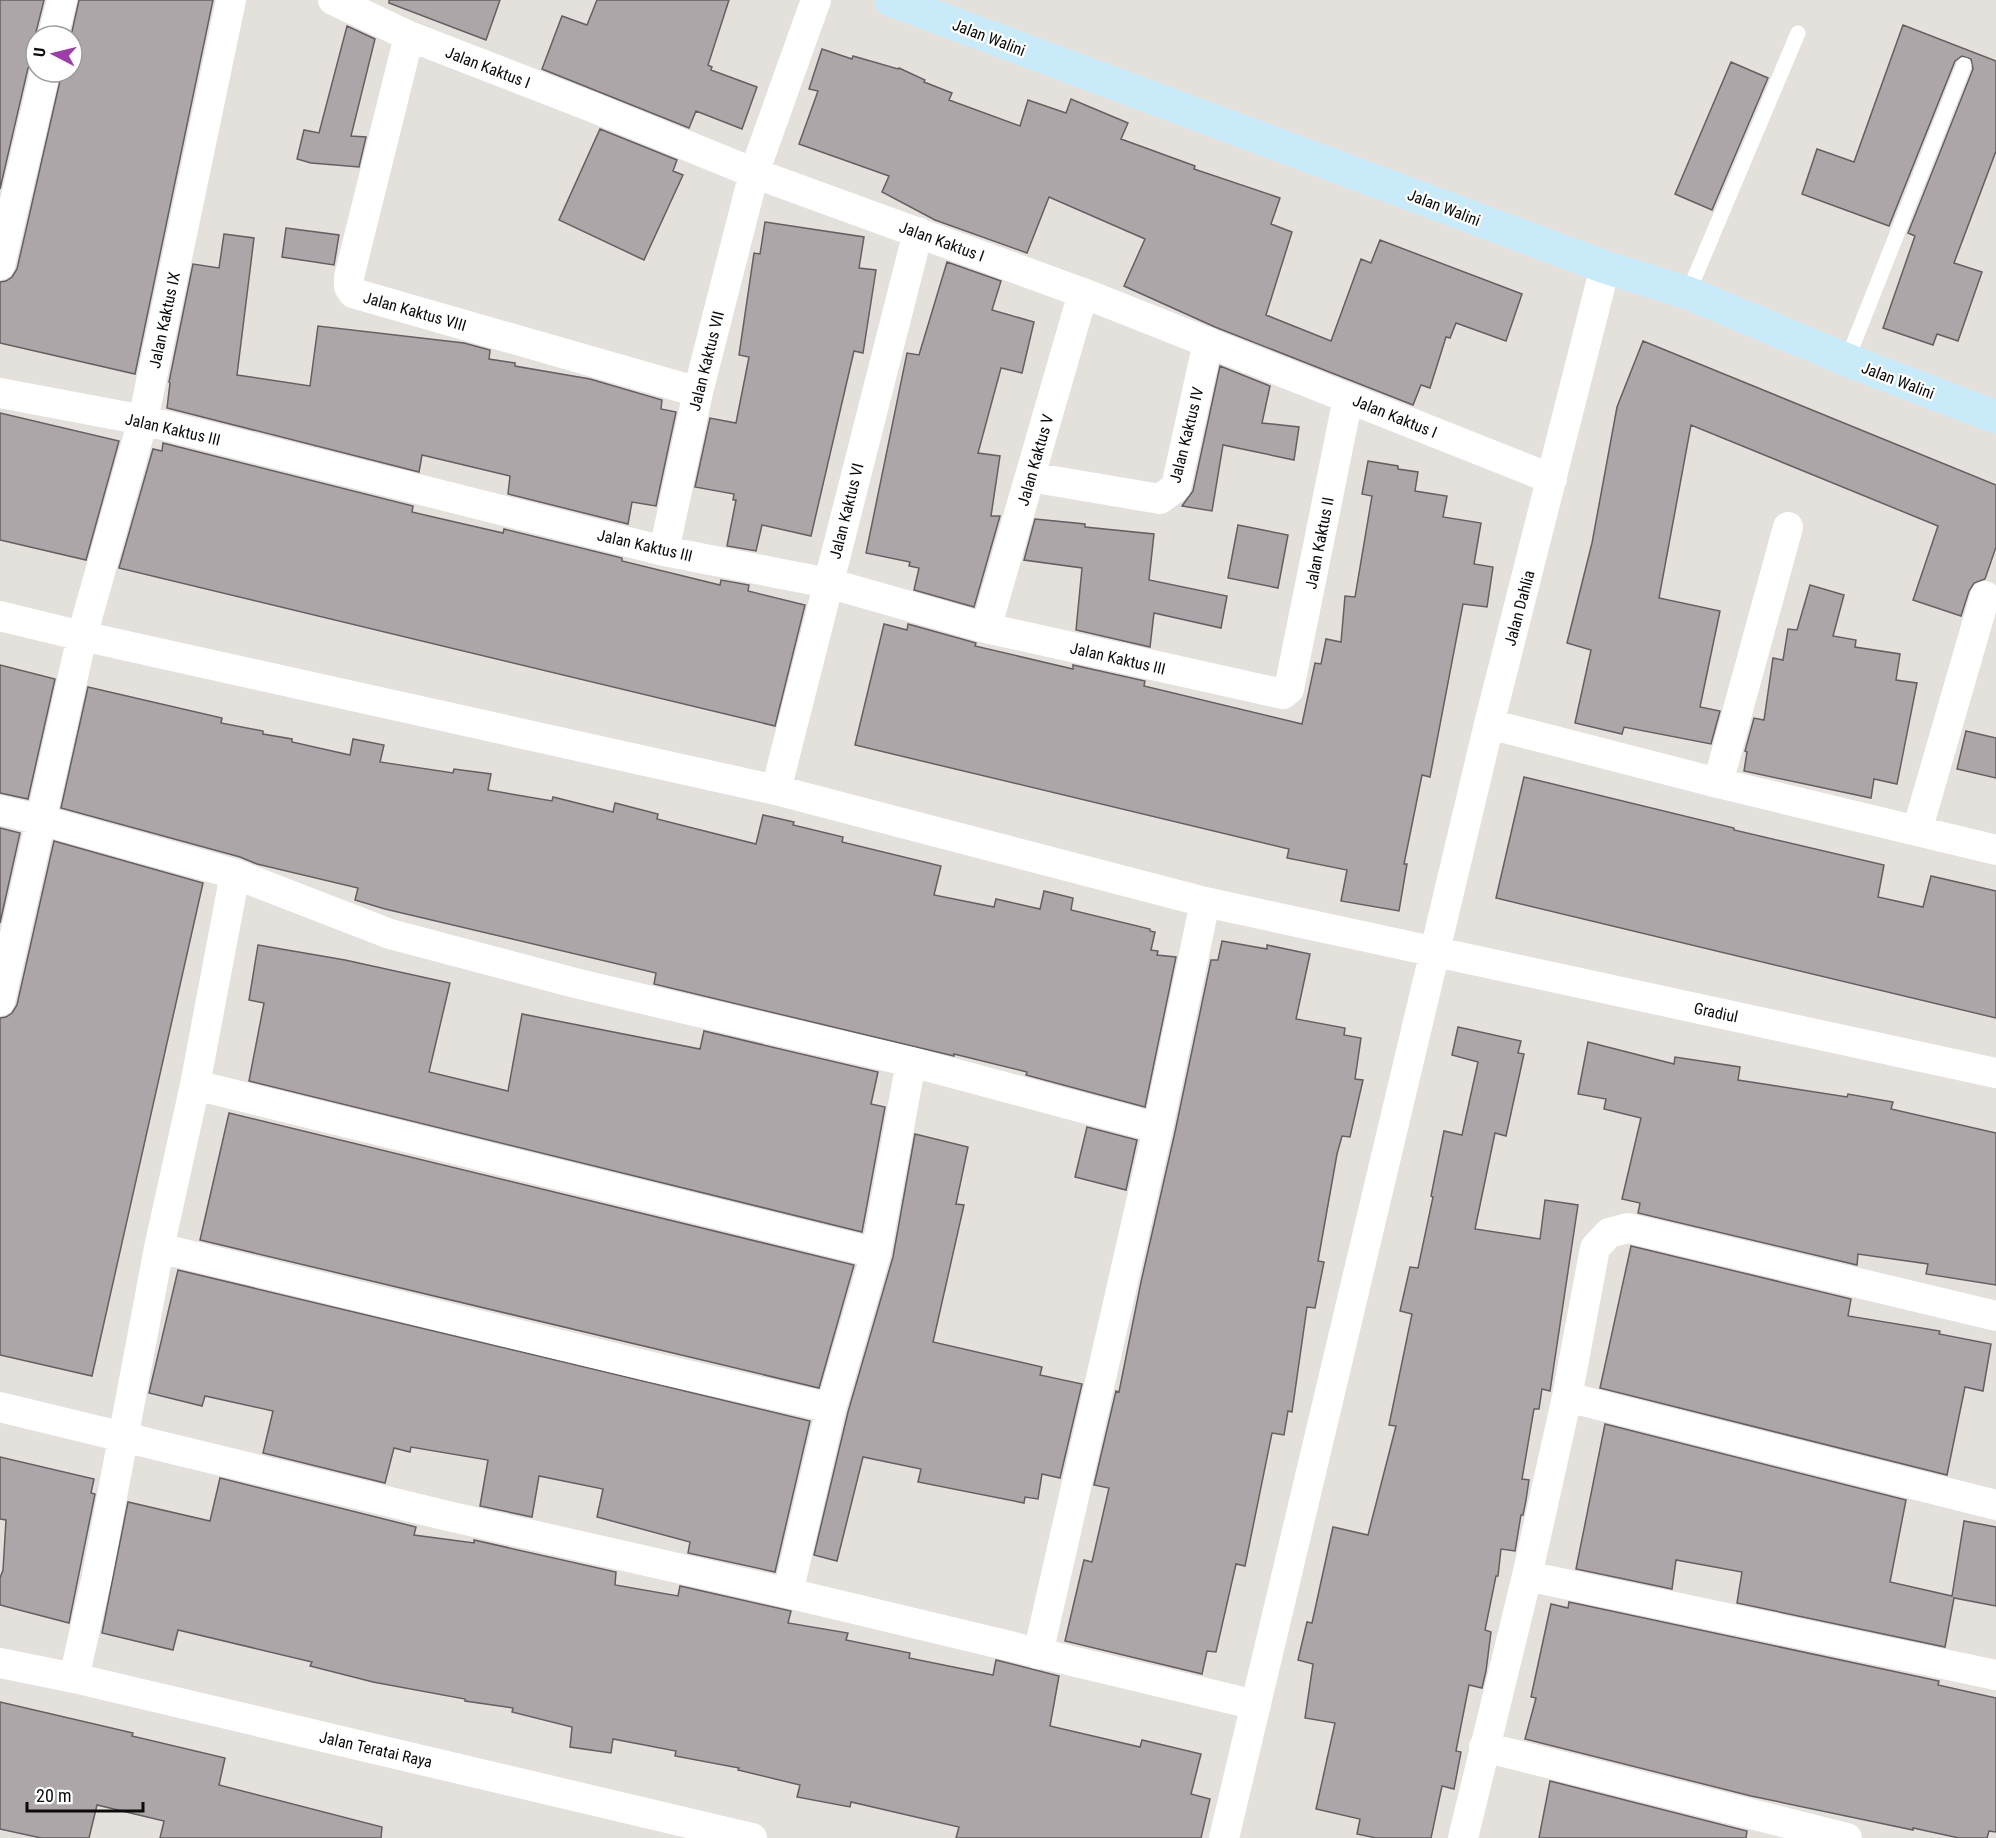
<svg xmlns="http://www.w3.org/2000/svg" width="1996" height="1838" font-family="'Roboto Condensed',sans-serif">
<style>
.building{fill:#aca6a8;stroke:#655f61;stroke-width:1.5}
.lines{fill:none;stroke-linecap:round;stroke-linejoin:round}
.lane{stroke:#fff;stroke-width:15}
.street{stroke:#fff;stroke-width:30}
.secondary{stroke:#c8eaf9;stroke-width:33}
.labels{text-anchor:middle;stroke-width:4.5;stroke-linejoin:round;paint-order:stroke}
.street-label{font-size:16px;fill:#0c0b0a;stroke:#fff}
</style>
<rect width="100%" height="100%" fill="#e4e0dc"/>
<path class="building" d="M0 0H44L36 32V58L28 68 0 189Z
M79 0H213L135 374 0 343V282L6 281 12 277 17 269 62 72H72L71 36Z
M389 0H500L486 40 389 3Z
M597 0H729L708 65 712 67 711 70 757 87 742 129 696 111 689 128 542 69 562 16 587 25Z
M1903 25 1996 61V151L1954 263 1982 272 1958 341 1937 334 1933 345 1883 328 1915 236 1908 233 1973 69 1971 59 1962 56 1955 61 1889 226 1802 194 1817 149 1854 162Z
M347 26 375 39 351 136 366 137 359 167 311 163 297 159 304 130 319 133Z
M822 49 852 59 853 56 898 69 899 68 925 80 924 82 952 93 949 100 1020 126 1028 100 1066 113 1071 99 1128 123 1121 139 1195 166 1194 169 1280 198 1271 224 1292 232 1266 315 1331 341 1361 259 1371 263 1380 240 1522 294 1506 341 1456 323 1450 338 1446 337 1430 388 1421 385 1413 405 1215 327 1124 286 1145 239 1049 197 1027 253 935 220 882 192 889 176 799 144 818 91 809 89Z
M1731 62 1768 78 1712 210 1675 194Z
M600 129 677 160 673 171 683 175 644 260 559 220Z
M765 222 864 237 859 268 876 270 863 353 854 351 811 536 762 525 756 551 727 546 736 500H733L734 494 695 487 710 418 736 423 749 357 739 355 754 253 760 254Z
M286 228 339 235 334 265 282 257Z
M224 234 254 238 237 375 310 386 318 326 464 343 490 350 489 359 515 363V366L590 379 662 400 661 409 676 412 656 506 632 502 628 524 508 494 510 476 422 455 419 472 167 408 170 383 169 382 193 264 219 268Z
M947 262 1001 281 992 310 1034 322 1022 373 1001 368 978 453 1000 456 991 516H1000L974 607 914 590 919 568 909 566 910 562 866 553 907 353 919 355Z
M1643 341 1996 485V547L1985 579 1974 583 1969 591 1961 616 1913 600 1938 526 1691 425 1659 598 1720 611 1700 707 1720 711 1711 744 1624 727 1622 734 1575 723 1591 650 1567 643 1592 543 1617 407Z
M1220 366 1270 386 1262 423 1299 427 1294 460 1223 445 1212 511 1182 506 1193 491Z
M0 413 119 441 86 560 0 540Z
M163 443 413 506 412 512 429 516 503 533 504 529 622 558V561L720 585 721 580 749 585 748 591 805 605 775 726 119 568 153 449 162 451Z
M1368 461 1398 466V469L1418 472 1415 491 1447 496 1443 517 1481 523 1474 564 1493 567 1487 607 1463 604 1430 777 1422 775 1404 864H1407L1399 911 1341 901 1347 870 1287 858 1289 849 855 745 884 624 907 630 908 624 976 643 975 646 1073 669V665L1145 681 1144 686 1302 724 1315 663 1321 664 1326 639 1341 642 1345 596 1355 597 1372 496 1362 494Z
M1035 519 1085 524V527L1154 534 1149 580 1227 596 1221 628 1154 613 1150 647 1076 630 1082 568 1024 560Z
M1238 525 1288 535 1278 588 1228 578Z
M1810 585 1844 595 1833 636 1856 640 1855 647 1900 654 1896 680 1917 683 1897 784 1874 779 1871 798 1744 771 1747 752 1745 751 1754 718 1764 720 1773 658 1783 660 1788 629 1797 630Z
M0 665 55 679 28 799 0 793Z
M88 687 222 718 221 723 263 731V734L292 739V742L350 755 353 739 384 745 380 762 453 773 454 769 491 774 488 790 552 801 553 797 613 812 615 803 658 814 657 819 756 844 763 815 794 822 793 825 843 837 842 842 941 866 934 895 994 907 996 899 1040 909 1044 891 1073 898 1071 910 1150 929V931L1155 932 1151 950 1158 951 1157 955 1176 957 1145 1107 1026 1075 1027 1072 954 1054V1056L654 984 656 973 385 909 355 900 358 888 257 864 240 857 61 808Z
M1966 731 1996 738V778L1957 769Z
M1524 777 1734 828V830L1884 865 1878 897 1923 907 1931 876 1996 891V1018L1496 898Z
M0 828 20 833 0 923Z
M54 841 203 883 92 1376 0 1355V1018L6 1017 12 1013 17 1005Z
M1222 941 1267 949V945L1310 954 1296 1019 1345 1028 1344 1035 1361 1038 1355 1079 1363 1080 1350 1137 1342 1136 1337 1154 1318 1261 1324 1262 1315 1308 1307 1307 1292 1412 1288 1411 1284 1435 1272 1433 1245 1566 1236 1564 1216 1652 1207 1651 1202 1674 1065 1641 1084 1560 1092 1562 1109 1488 1094 1485 1116 1391 1119 1392 1141 1282 1175 1132 1211 960H1218Z
M258 945 345 960 450 983 429 1072 508 1091 522 1014 700 1049 704 1031 878 1072 871 1104 885 1107 862 1232 249 1081 264 1003 249 1000Z
M1458 1027 1521 1041 1518 1053 1524 1054 1506 1136 1495 1133 1475 1229 1540 1239 1545 1200 1578 1205 1550 1391 1542 1389 1539 1409H1534L1522 1479 1529 1480 1526 1500 1523 1515H1521L1515 1551 1501 1549 1498 1576H1496L1485 1630 1491 1632 1486 1671 1482 1688 1469 1685 1456 1751 1461 1752 1454 1789 1442 1786 1431 1838H1376L1357 1834 1360 1819 1316 1809 1335 1723 1305 1718 1313 1664 1298 1660 1307 1622 1312 1623 1333 1527 1368 1535 1396 1426 1389 1425 1412 1314 1400 1311 1410 1267 1418 1268 1433 1197 1431 1196 1444 1131 1462 1135 1478 1062 1452 1055Z
M1588 1042 1674 1064 1675 1057 1740 1067 1738 1080 1847 1097 1848 1094 1893 1102 1891 1109 1996 1133V1285L1926 1274 1928 1264 1858 1254 1857 1265 1638 1213 1640 1203 1622 1199 1641 1118 1604 1109 1606 1099 1578 1094Z
M229 1113 854 1265 819 1388 200 1240Z
M1087 1127 1137 1140 1126 1190 1075 1177Z
M915 1134 968 1147 956 1204 964 1205 933 1342 1042 1367 1040 1375 1082 1384 1060 1478 1042 1474 1038 1499 1025 1497 1024 1503 918 1482 921 1469 863 1457 837 1561 814 1555 848 1412 893 1257Z
M1631 1246 1851 1299 1848 1316 1940 1331 1939 1334 1991 1344 1983 1391 1965 1387 1947 1475 1600 1388Z
M178 1270 810 1421 775 1572 688 1553 690 1542 597 1517 603 1489 539 1476 532 1517 480 1506 488 1460 411 1447 410 1452 394 1448 385 1483 263 1453 273 1411 205 1396 202 1406 149 1393Z
M1605 1424 1906 1500 1890 1582 1952 1596 1964 1521 1996 1527V1606L1954 1598 1945 1647 1737 1603 1742 1572 1676 1560 1672 1589 1576 1569Z
M0 1457 94 1479 91 1493 95 1494 69 1623 0 1605V1578L3 1570 6 1520 0 1519Z
M220 1478 416 1527 414 1535 474 1543V1540L616 1572 615 1585 678 1596 680 1586 791 1611 788 1623 848 1633 846 1640 910 1653 909 1658 993 1675 996 1660 1059 1676 1050 1726 1140 1747 1142 1740 1201 1754 1191 1794 1210 1799 1201 1838H956L959 1827 851 1802 850 1807 797 1797 800 1785 738 1770 739 1768 675 1756 676 1751 613 1739 611 1753 570 1747 572 1727 512 1712 513 1708 465 1701V1699L373 1682 310 1666 312 1662 178 1630 173 1650 102 1633 128 1502 210 1521Z
M1569 1602 1939 1681 1938 1685 1996 1698V1832L1989 1831 1987 1838H1959L1913 1828V1830L1751 1796 1525 1739 1536 1698 1531 1697 1551 1604 1568 1608Z
M0 1702 133 1733 132 1736 225 1758 219 1785 382 1827 381 1838H160L164 1821 97 1805 89 1838H41L0 1829Z
M1550 1781 1747 1831 1746 1838H1539Z"/>
<g class="lines">
<path class="lane" d="M1688 293 1798 33
M1847 360 1964 65"/>
<path class="street" d="M333 0 409 36 592 107 754 173 1083 293 1552 479
M53 36 62 0
M409 36 349 277V287L353 293 698 392
M0 265 45 72
M0 393 143 420 664 551 828 583 986 628 1283 694 1289 689 1348 398
M1030 477 1160 499 1176 487 1208 342
M664 551 698 392 754 173 816 0
M0 616 82 636 776 790 1205 902 1996 1073
M986 628 1083 293
M1489 724 1718 783 1996 850
M1718 783 1788 527
M776 790 918 232
M0 810 41 820 0 1001
M1917 831 1985 596
M235 874 390 934 575 983 911 1062 1158 1128
M195 1085 876 1253
M159 1248 652 1367 831 1408
M1567 1397 1996 1505
M0 1407 448 1516 788 1593 1256 1705
M1527 1576 1996 1675
M788 1593 831 1408 876 1253 911 1062
M1038 1654 1158 1128 1205 902
M0 1663 74 1678 752 1838
M74 1678 97 1576 159 1248 195 1085 235 874 41 820 82 636 143 420 231 0
M1484 1747 1847 1838
M1224 1838 1489 724 1605 267
M1463 1838 1527 1576 1567 1397 1595 1248 1609 1233 1628 1228 1996 1316"/>
<path class="secondary" d="M891 0 1605 267 1688 293 1847 360 1996 417"/>
</g>
<g class="labels">
<g class="street-label">
<text transform="translate(989 37) rotate(21)" y="6">Jalan Walini</text>
<text transform="translate(488 67) rotate(21)" y="6">Jalan Kaktus I</text>
<text transform="translate(1444 207) rotate(21)" y="6">Jalan Walini</text>
<text transform="translate(942 241) rotate(20)" y="6">Jalan Kaktus I</text>
<text transform="translate(415 311) rotate(16)" y="6">Jalan Kaktus VIII</text>
<text transform="translate(164 320) rotate(-78)" y="6">Jalan Kaktus IX</text>
<text transform="translate(706 361) rotate(-76)" y="6">Jalan Kaktus VII</text>
<text transform="translate(1898 380) rotate(21)" y="6">Jalan Walini</text>
<text transform="translate(1395 416) rotate(22)" y="6">Jalan Kaktus I</text>
<text transform="translate(173 429) rotate(13)" y="6">Jalan Kaktus III</text>
<text transform="translate(1186 435) rotate(-76)" y="6">Jalan Kaktus IV</text>
<text transform="translate(1035 460) rotate(-74)" y="6">Jalan Kaktus V</text>
<text transform="translate(846 511) rotate(-76)" y="6">Jalan Kaktus VI</text>
<text transform="translate(1319 543) rotate(-79)" y="6">Jalan Kaktus II</text>
<text transform="translate(645 545) rotate(13)" y="6">Jalan Kaktus III</text>
<text transform="translate(1519 608) rotate(-75)" y="6">Jalan Dahlia</text>
<text transform="translate(1118 658) rotate(13)" y="6">Jalan Kaktus III</text>
<text transform="translate(1716 1012) rotate(12)" y="6">Gradiul</text>
<text transform="translate(376 1749) rotate(13)" y="6">Jalan Teratai Raya</text>
</g>
</g>
<g transform="translate(54 54) rotate(277)"><circle r="28" fill="#ffffff" stroke="#9e9d9d" stroke-width="1.5"/>
<path d="M0-4.5L10 22L0 15L-10 22Z" fill="#9b3ea8"/>
<text y="-9" font-size="16" font-weight="bold" text-anchor="middle" fill="#0c0b0a">U</text>
</g>
<path d="M27 1802v9h116v-9" fill="none" stroke="#0c0b0a" stroke-width="3"/>
<text x="36" y="1802" font-size="18" fill="#0c0b0a" stroke="#ffffff" stroke-width="4.5" paint-order="stroke">20 m</text>
</svg>
